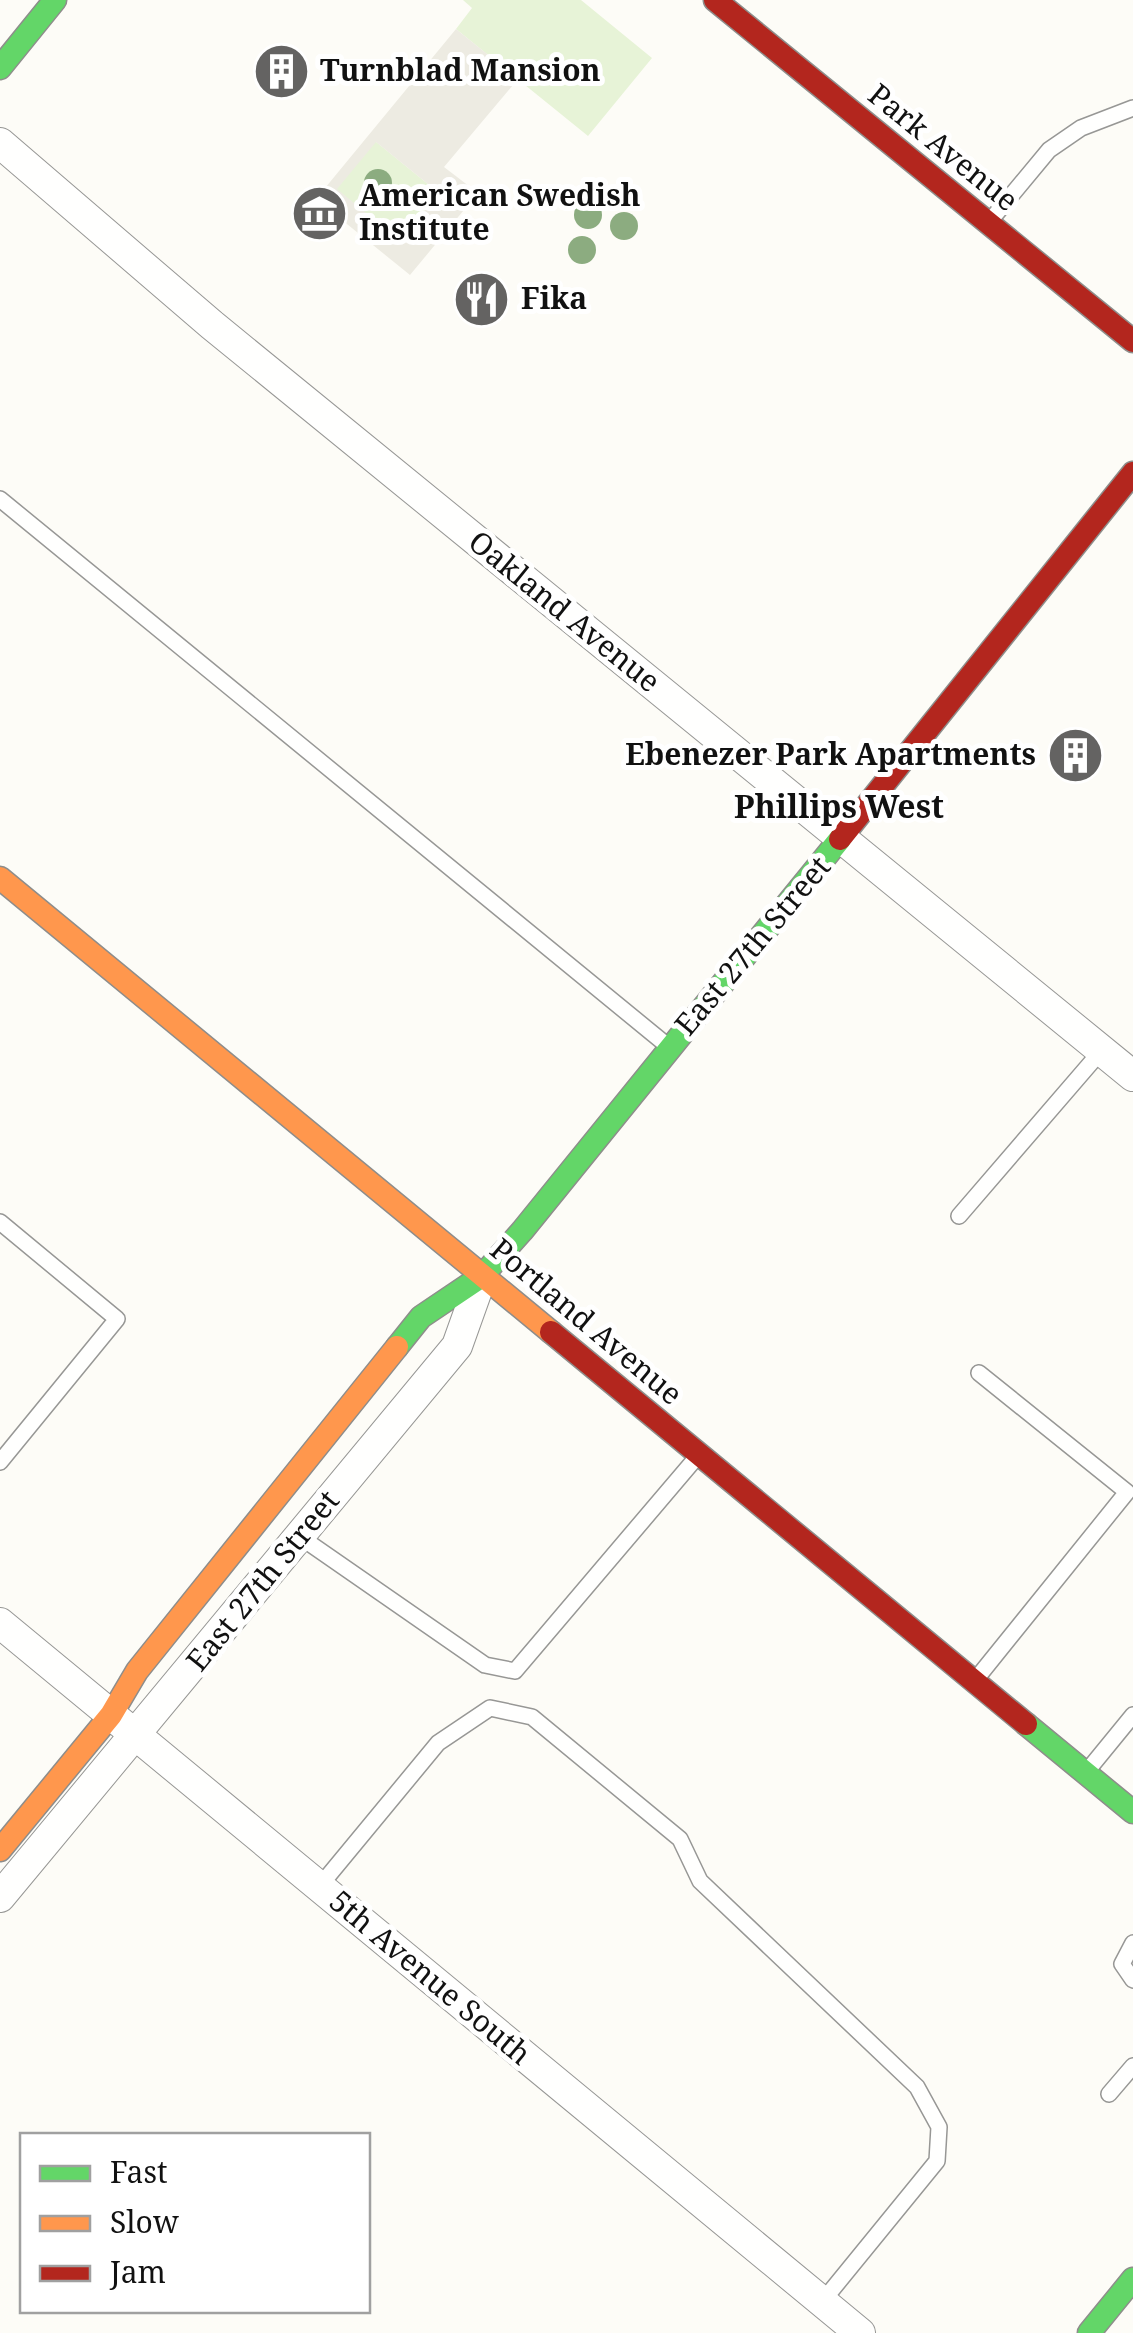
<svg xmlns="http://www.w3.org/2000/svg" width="1133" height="2333" font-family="'Noto Serif',serif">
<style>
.green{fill:#e7f3d7}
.plaza{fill:#edebe2;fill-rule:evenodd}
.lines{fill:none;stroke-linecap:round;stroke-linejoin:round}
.lane-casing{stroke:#979795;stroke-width:18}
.street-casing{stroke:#979795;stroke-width:32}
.fast-casing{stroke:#8e8d8b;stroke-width:25}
.slow-casing{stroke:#8e8d8b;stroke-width:25}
.jam-casing{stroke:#8e8d8b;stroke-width:25}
.lane{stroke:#fffffe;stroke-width:15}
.street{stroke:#fffffe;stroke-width:30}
.fast{stroke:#63d668;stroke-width:22}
.slow{stroke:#ff974d;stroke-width:22}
.jam{stroke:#b3261e;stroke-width:22}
.tree{fill:#8cac80}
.labels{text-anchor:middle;stroke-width:10;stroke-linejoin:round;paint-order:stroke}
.poi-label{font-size:30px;font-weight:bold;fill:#111;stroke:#fff;text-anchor:start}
.street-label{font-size:30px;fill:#111;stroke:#fff}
.neighbourhood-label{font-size:32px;font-weight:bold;fill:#111;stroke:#fff}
</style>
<rect width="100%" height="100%" fill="#fdfcf7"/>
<path class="green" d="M463 0H581L652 58 588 136 456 29 472 8Z
M375 141 439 193 400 241 336 189Z"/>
<path class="plaza" d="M456 29 518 79 444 167 478 193 410 275 316 199ZM376 142 439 193 400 241 337 189Z"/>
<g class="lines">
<defs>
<path id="lane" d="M990 221 1049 150 1081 128 1133 108
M0 499 669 1047
M959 1216 1102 1050
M0 1222 117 1319 0 1462
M299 1536 485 1665 515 1671 696 1458
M977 1678 1127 1492 979 1373
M1088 1770 1133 1715
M319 1887 438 1743 490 1708 532 1717 680 1839 700 1881 917 2087 939 2127 937 2161 822 2302
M1133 1943 1122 1964 1133 1980
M1109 2094 1133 2066"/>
<path id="street" d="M0 143 212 325 1133 1076
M0 1623 860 2333
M0 1897 457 1346 482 1276"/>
<path id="fast" d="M0 68 55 0
M397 1347 421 1317 482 1276 522 1231 840 839
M1026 1724 1133 1812
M1089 2333 1133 2279"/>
<path id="slow" d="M0 878 551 1332
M0 1850 111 1715 137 1671 397 1347"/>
<path id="jam" d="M715 0 1133 341
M840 839 1133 473
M551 1332 1026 1724"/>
</defs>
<use href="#lane" class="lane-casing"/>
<use href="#street" class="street-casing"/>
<use href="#fast" class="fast-casing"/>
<use href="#slow" class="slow-casing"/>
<use href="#jam" class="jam-casing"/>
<use href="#lane" class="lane"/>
<use href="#street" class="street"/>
<use href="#fast" class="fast"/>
<use href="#slow" class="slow"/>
<use href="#jam" class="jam"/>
</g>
<g class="tree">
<circle cx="378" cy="183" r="14"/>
<circle cx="588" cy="215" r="14"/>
<circle cx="624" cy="226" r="14"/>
<circle cx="582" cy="250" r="14"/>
</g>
<defs>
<symbol id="building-disc" viewBox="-11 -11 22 22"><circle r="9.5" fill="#646362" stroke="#fff"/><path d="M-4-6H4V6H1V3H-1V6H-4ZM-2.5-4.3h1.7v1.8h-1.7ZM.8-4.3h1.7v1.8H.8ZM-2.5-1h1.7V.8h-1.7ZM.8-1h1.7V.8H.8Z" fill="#fff"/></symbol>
<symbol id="museum-disc" viewBox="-11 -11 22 22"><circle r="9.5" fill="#646362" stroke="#fff"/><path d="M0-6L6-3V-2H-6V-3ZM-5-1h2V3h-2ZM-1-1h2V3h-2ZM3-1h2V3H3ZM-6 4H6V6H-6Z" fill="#fff"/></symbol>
<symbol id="restaurant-disc" viewBox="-11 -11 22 22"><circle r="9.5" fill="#646362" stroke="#fff"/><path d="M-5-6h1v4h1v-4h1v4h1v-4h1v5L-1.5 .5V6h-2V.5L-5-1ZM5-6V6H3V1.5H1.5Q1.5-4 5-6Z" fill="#fff"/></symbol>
</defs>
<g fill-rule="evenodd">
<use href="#building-disc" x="250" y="40" width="63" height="63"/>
<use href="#museum-disc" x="288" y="182" width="63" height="63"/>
<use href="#restaurant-disc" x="450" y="268" width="63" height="63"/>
<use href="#building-disc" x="1044" y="724" width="63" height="63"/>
</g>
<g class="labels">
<g class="poi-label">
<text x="320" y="81">Turnblad Mansion</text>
<text x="359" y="206">American Swedish<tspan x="359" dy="34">Institute</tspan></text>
<text x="521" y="309">Fika</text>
<text x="1036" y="765" text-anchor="end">Ebenezer Park Apartments</text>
</g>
<g class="street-label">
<text transform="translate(943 148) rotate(39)" y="10">Park Avenue</text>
<text transform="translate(564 612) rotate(39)" y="10">Oakland Avenue</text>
<text transform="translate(753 946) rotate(-50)" y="10">East 27th Street</text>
<text transform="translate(586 1322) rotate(40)" y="10">Portland Avenue</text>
<text transform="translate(263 1581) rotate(-51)" y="10">East 27th Street</text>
<text transform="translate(430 1978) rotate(40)" y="10">5th Avenue South</text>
</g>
<g class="neighbourhood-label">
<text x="839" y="818">Phillips West</text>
</g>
</g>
<rect x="20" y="2133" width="350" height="180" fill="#ffffff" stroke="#a0a0a0" stroke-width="2.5"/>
<rect x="40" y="2166" width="50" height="15" fill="#63d668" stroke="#a0a0a0" stroke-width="2.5"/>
<text x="110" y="2183" font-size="30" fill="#111111">Fast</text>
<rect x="40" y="2216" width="50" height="15" fill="#ff974d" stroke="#a0a0a0" stroke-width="2.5"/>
<text x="110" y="2233" font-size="30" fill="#111111">Slow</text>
<rect x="40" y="2266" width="50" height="15" fill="#b3261e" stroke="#a0a0a0" stroke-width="2.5"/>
<text x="110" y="2283" font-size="30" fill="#111111">Jam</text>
</svg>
